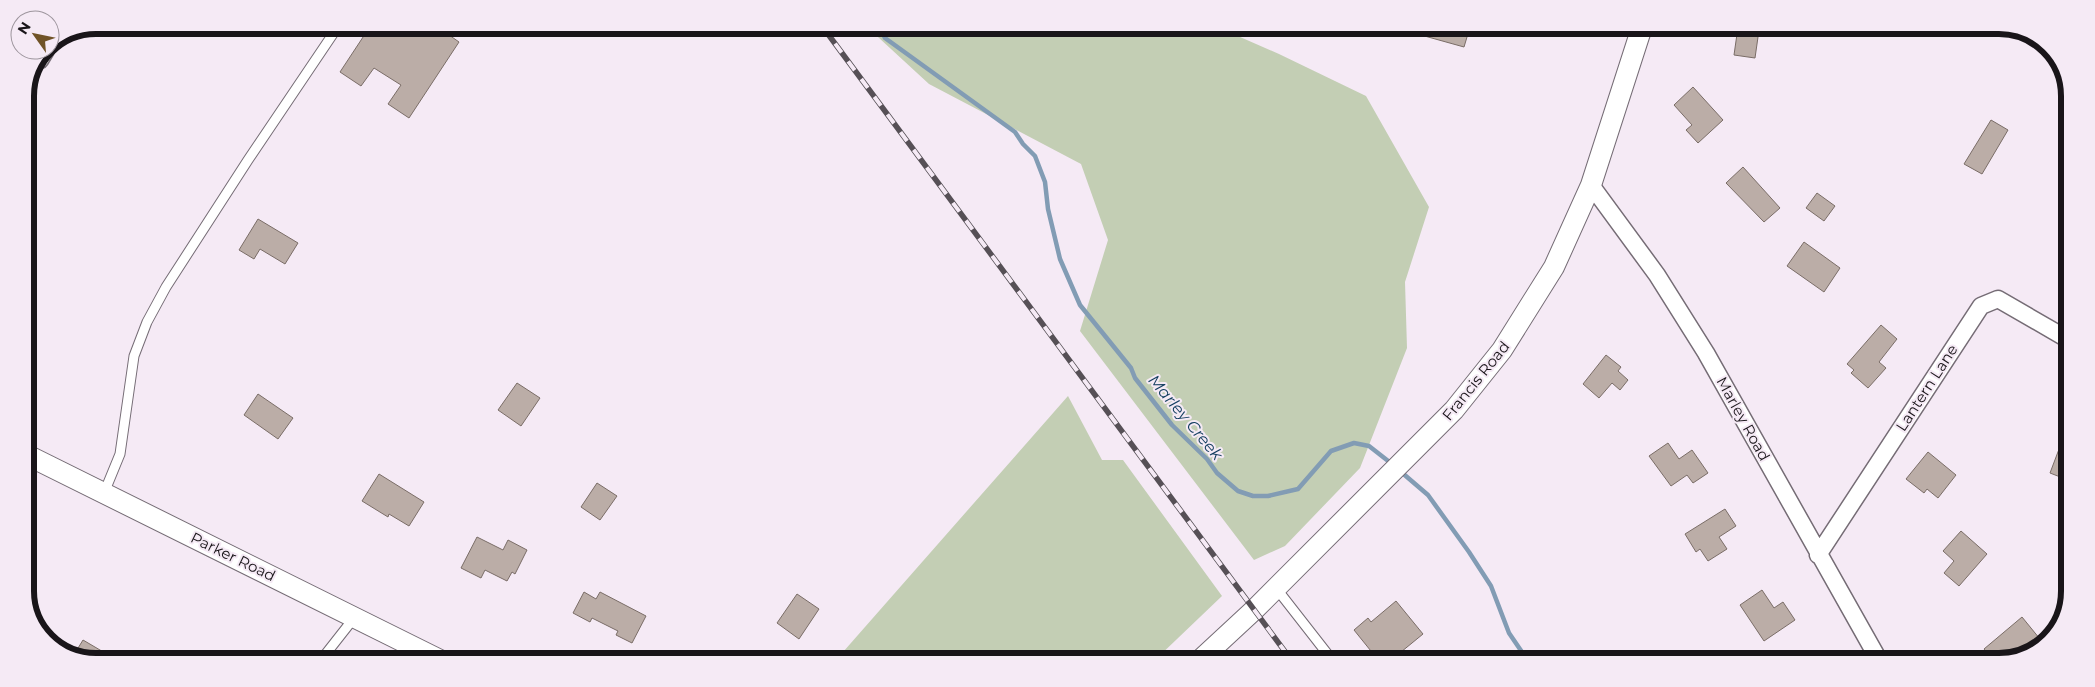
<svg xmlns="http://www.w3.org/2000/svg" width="2095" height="687" font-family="Montserrat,sans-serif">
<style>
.green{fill:#c3ceb4}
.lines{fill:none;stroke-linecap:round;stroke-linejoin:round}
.stream{stroke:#829cb4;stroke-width:4.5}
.building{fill:#bbada7;stroke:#7a6d67}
.service-casing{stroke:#756c75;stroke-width:11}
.minor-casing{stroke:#756c75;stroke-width:19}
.tertiary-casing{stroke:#756c75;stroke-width:22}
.service{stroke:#fff;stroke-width:9}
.minor{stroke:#fff;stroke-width:16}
.tertiary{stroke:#fff;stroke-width:20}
.rail-casing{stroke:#565056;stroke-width:5.5}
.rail{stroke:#f5eaf5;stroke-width:4;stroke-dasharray:11;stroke-linecap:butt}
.labels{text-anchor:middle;stroke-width:4;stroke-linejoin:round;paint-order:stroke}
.street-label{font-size:15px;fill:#191519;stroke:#f5eaf5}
.water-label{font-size:16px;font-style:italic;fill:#0f3b5d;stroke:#f5eaf5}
.rim{fill:none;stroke:#191519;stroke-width:6}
</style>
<rect width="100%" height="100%" fill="#f5eaf5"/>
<path class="green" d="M866 26H1215L1279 54 1366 96 1429 207 1405 282 1407 348 1360 468 1285 546 1254 560 1080 331 1108 240 1081 164 929 84Z
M1068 396 1102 460H1123L1222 596 1154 661 836 660Z"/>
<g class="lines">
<path class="stream" d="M879 26 885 38 1015 132 1023 144 1035 156 1045 182 1048 209 1060 259 1080 305 1131 368 1135 378 1172 425 1207 459 1217 473 1238 491 1253 496H1268L1298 489 1331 451 1354 443 1369 446 1392 464
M1400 471 1428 495 1469 552 1491 586 1509 633 1528 661"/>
</g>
<path class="building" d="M371 25H435L459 42 409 118 388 104 401 85 374 68 361 86 340 72Z
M1403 27H1470L1464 47 1403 30Z
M1738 27 1759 30 1755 58 1734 55Z
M1693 87 1723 120 1698 143 1686 130 1692 125 1674 105Z
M1991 120 2008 130 1982 174 1964 164Z
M1743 167 1780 208 1764 222 1726 183Z
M1817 193 1835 206 1824 221 1806 208Z
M258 219 298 243 285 264 260 249 254 259 239 250Z
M1804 242 1840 268 1824 292 1787 266Z
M1881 325 1897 339 1879 362 1886 368 1868 388 1851 373 1854 370 1847 364Z
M1606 355 1621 367 1618 371 1628 380 1620 390 1612 383 1599 398 1583 384Z
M517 383 540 398 521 426 498 410Z
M258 394 293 418 278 439 244 415Z
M2067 428 2068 429V480L2050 473Z
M1668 443 1679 459 1692 450 1708 473 1693 483 1687 475 1671 486 1649 456Z
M1928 452 1956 475 1938 498 1927 489 1924 493 1906 479Z
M379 474 424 502 409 526 389 514 388 517 362 501Z
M597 483 617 496 600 520 581 507Z
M1725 509 1736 526 1719 537 1727 549 1708 561 1700 549 1696 552 1685 534Z
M1961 531 1987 554 1959 586 1944 573 1954 561 1943 551Z
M477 537 503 550 508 540 527 550 515 574 512 572 507 581 485 570 481 578 461 568Z
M1762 590 1774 608 1783 602 1795 620 1764 641 1740 605Z
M584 592 596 599 600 592 646 616 632 643 616 635 618 631 592 618 590 622 573 613Z
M797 594 819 609 799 639 777 623Z
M1396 601 1423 634 1390 661H1379L1354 630 1368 618 1371 622Z
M2022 617 2044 644 2042 648 2000 662H1995L1984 649Z
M83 640 117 660H87L75 653Z"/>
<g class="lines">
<defs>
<path id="service" d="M104 493 120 454 134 356 147 322 166 287 248 160 339 25
M1276 588 1333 661
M321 660 354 618"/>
<path id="minor" d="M40 60 46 50
M1591 185 1657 275 1706 353 1880 662
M1818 555 1981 306 1998 299 2069 340"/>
<path id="tertiary" d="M25 454 440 660
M1199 661 1254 610 1454 410 1502 350 1554 267 1591 185 1642 27"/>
</defs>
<use href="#service" class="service-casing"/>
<use href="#minor" class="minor-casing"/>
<use href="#tertiary" class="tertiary-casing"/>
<use href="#service" class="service"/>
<use href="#minor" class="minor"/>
<use href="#tertiary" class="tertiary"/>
<defs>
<path id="rail" d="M822 26 1292 661"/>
</defs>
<use href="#rail" class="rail-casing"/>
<use href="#rail" class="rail"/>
</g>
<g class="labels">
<g class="street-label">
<text transform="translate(1476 381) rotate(-51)" y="5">Francis Road</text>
<text transform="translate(1927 388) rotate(-57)" y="5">Lantern Lane</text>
<text transform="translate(1743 419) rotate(61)" y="5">Marley Road</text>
<text transform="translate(233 557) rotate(26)" y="5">Parker Road</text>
</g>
<g class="water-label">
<text transform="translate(1186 417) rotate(50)" y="6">Marley Creek</text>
</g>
</g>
<path d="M0 0H2095V687H0ZM96 34H1999A62 62 0 0 1 2061 96V591A62 62 0 0 1 1999 653H96A62 62 0 0 1 34 591V96A62 62 0 0 1 96 34Z" fill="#f5eaf5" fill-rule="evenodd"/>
<path class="rim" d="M96 34H1999A62 62 0 0 1 2061 96V591A62 62 0 0 1 1999 653H96A62 62 0 0 1 34 591V96A62 62 0 0 1 96 34Z"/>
<g transform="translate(35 35) rotate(303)"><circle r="24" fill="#f5eaf5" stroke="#9d959d"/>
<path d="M0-4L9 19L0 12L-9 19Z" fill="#705327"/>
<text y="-8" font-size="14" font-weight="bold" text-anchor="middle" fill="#191519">N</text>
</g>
</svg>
